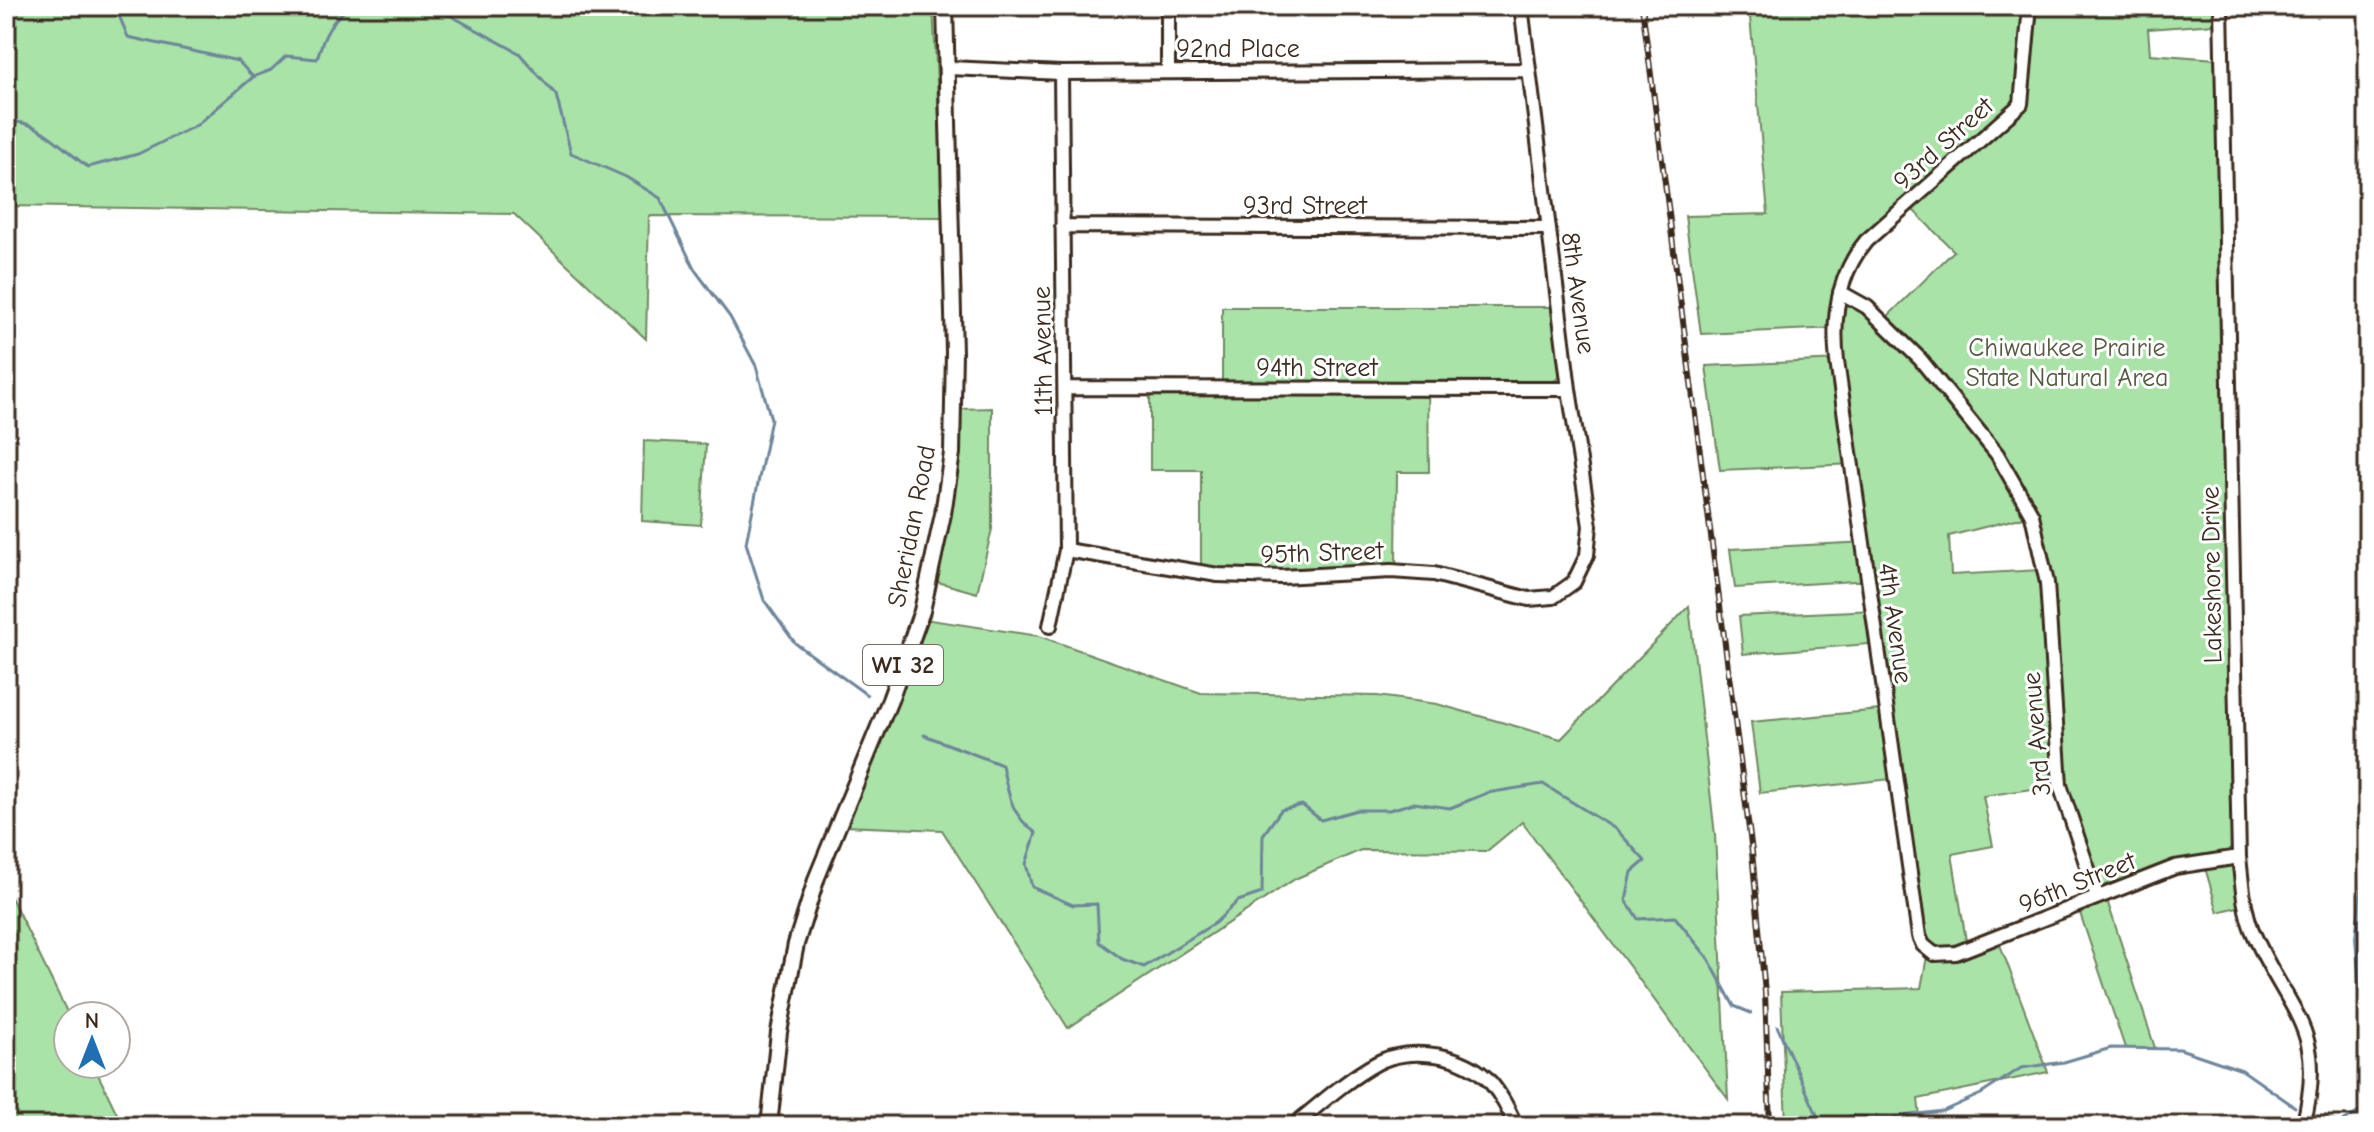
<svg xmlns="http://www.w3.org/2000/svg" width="2374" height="1132" font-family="'Comic Neue',sans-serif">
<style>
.green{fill:#a9e3a8;stroke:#728663;stroke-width:2;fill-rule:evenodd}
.water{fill:#90c2ec;stroke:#6e859a;stroke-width:2}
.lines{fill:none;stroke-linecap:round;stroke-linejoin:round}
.shore{stroke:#5d6770;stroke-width:2}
.stream{stroke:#6e859a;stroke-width:3}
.minor-casing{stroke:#3b2a1e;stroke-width:18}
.major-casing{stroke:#3b2a1e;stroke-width:20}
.minor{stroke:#fff;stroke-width:12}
.major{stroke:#fff;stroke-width:14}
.rail-casing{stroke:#3b2a1e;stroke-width:6}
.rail{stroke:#fff;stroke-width:3;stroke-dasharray:9;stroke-linecap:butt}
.labels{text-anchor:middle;stroke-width:6;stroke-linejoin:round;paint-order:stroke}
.shield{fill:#fff;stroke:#766a62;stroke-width:2}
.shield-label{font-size:24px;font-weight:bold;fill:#3b2a1e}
.street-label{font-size:26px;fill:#3b2a1e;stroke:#fff}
.park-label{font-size:26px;fill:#565840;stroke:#fff}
</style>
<rect width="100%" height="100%" fill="#fff"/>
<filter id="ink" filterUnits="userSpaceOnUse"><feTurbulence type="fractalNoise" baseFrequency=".0125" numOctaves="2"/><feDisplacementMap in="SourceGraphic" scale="16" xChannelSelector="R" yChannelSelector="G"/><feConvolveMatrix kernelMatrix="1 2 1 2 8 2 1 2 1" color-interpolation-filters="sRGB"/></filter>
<g filter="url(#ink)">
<path class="green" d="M6 6H933L944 217 649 216 646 339 514 214 6 206Z
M1749 6H2215V24L2148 29 2150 54 2216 59 2241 906 2218 912 2203 861 2106 897 2155 1048H2125L2077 904 2095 890 2063 797 2057 627 2032 515 1949 536 1951 575 2040 570 2060 785 1983 796 1993 846 1952 854 1968 953 1999 942 2048 1072 1918 1099 1921 1126H1786L1781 992 1921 988 1929 946 1901 778 1760 793 1751 722 1891 709 1881 643 1743 654 1739 616 1876 610 1872 580 1735 588 1730 549 1867 542 1856 464 1720 470 1706 366 1840 360 1838 328 1701 334 1685 216 1768 214ZM1906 203 1954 251 1881 323 1857 305 1832 299 1868 234Z
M1222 307H1554L1560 370 1558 378 1550 384 1428 385 1429 472H1397L1396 568 1265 573 1201 569V470H1150V393H1222Z
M992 408V529L977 593 934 581 959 409Z
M644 441 706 444 701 525 642 521Z
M1689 606 1715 835 1728 1099 1522 822 1487 851 1361 850 1295 879 1068 1028 942 830 844 826 904 688 924 619 1039 636 1201 693 1377 696 1437 704 1561 739Z
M6 887 69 1016 68 1064H93L123 1126H6Z"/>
<path class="water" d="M2368 832V1088L2355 938Z"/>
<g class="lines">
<path class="shore" d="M2368 895 2363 938 2368 998"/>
<path class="stream" d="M115 6 128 37 238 61 253 77
M433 6 519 53 556 95 571 153 626 177 660 198 695 270 730 317 756 366 771 419 746 543 764 600 795 643 867 695
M6 123C37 116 63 150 88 167L138 154 197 125 253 77 271 70 286 56 317 59C322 40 334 11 355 6
M924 735 1002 765C1008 793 1011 816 1036 833L1026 864 1032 887 1073 905 1097 904 1099 942 1122 959 1144 967 1215 923 1238 901 1262 893 1263 835 1281 810 1302 805 1321 820 1357 810H1389L1414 803 1450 808 1487 793 1543 784 1617 830 1645 861 1632 872 1626 900 1638 919 1675 917 1708 958 1734 1006 1751 1013
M1777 1026 1822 1126
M2325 1118 2340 1124 2368 1106
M1825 1126 1850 1116 1894 1117 1943 1111 1981 1094 2021 1068 2064 1062 2111 1048 2180 1049 2242 1070 2295 1107"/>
<defs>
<path id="minor" d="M1168 6V71
M2030 6 2021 104 1866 241C1837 276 1832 318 1837 361L1919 936 1923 945 1934 954 1956 953 2175 867 2239 857
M2221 6 2239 857C2242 881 2243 907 2252 930 2287 1013 2329 1026 2303 1126
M949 68 1061 73 1527 70
M1062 226 1548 228
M1840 292 1867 307 1920 359 1997 454 2032 515 2047 583 2060 785 2097 896
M1065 388 1569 389
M1066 550 1218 575 1281 577 1391 571 1434 574 1529 599 1553 597 1574 582 1587 555 1590 526 1569 389 1521 6
M1050 626 1066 550 1061 73
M1293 1126C1320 1104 1346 1080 1377 1063 1410 1045 1467 1054 1491 1083 1502 1096 1509 1111 1516 1126"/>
<path id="major" d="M769 1126 779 1032 796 944 817 877 890 700 922 611 943 514 952 453 954 352 945 6"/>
</defs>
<use href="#minor" class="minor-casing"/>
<use href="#major" class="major-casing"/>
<use href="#minor" class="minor"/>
<use href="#major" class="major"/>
<defs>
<path id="rail" d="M1642 6 1752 852 1765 993 1770 1126"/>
</defs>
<use href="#rail" class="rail-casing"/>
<use href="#rail" class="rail"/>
</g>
</g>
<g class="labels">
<rect class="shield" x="863" y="645" width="80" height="40" rx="6"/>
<g class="shield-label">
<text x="903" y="673">WI 32</text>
</g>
<g class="street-label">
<text x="1238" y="57">92nd Place</text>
<text transform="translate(1943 143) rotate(-42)" y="9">93rd Street</text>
<text x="1305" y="214">93rd Street</text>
<text transform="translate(1579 293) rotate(82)" y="9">8th Avenue</text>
<text transform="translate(1042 351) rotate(-91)" y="9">11th Avenue</text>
<text x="1317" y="376">94th Street</text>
<text transform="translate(911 526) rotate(-79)" y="9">Sheridan Road</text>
<text transform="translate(1322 552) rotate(-2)" y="9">95th Street</text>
<text transform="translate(2211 575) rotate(-91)" y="9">Lakeshore Drive</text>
<text transform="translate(1896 623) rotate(82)" y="9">4th Avenue</text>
<text transform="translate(2036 734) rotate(-95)" y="9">3rd Avenue</text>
<text transform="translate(2077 882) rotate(-22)" y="9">96th Street</text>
</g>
<g class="park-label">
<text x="2067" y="356">Chiwaukee Prairie<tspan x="2067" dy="30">State Natural Area</tspan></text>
</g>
</g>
<rect width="2374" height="1132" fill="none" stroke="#fff" stroke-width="32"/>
<rect x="16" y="16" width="2342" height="1100" fill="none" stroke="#3b2a1e" stroke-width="3" filter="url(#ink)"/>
<g transform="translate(92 1040)"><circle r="38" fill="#ffffff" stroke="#b1aaa5" stroke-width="2"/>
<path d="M0-6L14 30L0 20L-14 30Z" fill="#1f6fb2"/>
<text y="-12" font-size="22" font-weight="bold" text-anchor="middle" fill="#3b2a1e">N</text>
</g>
</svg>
